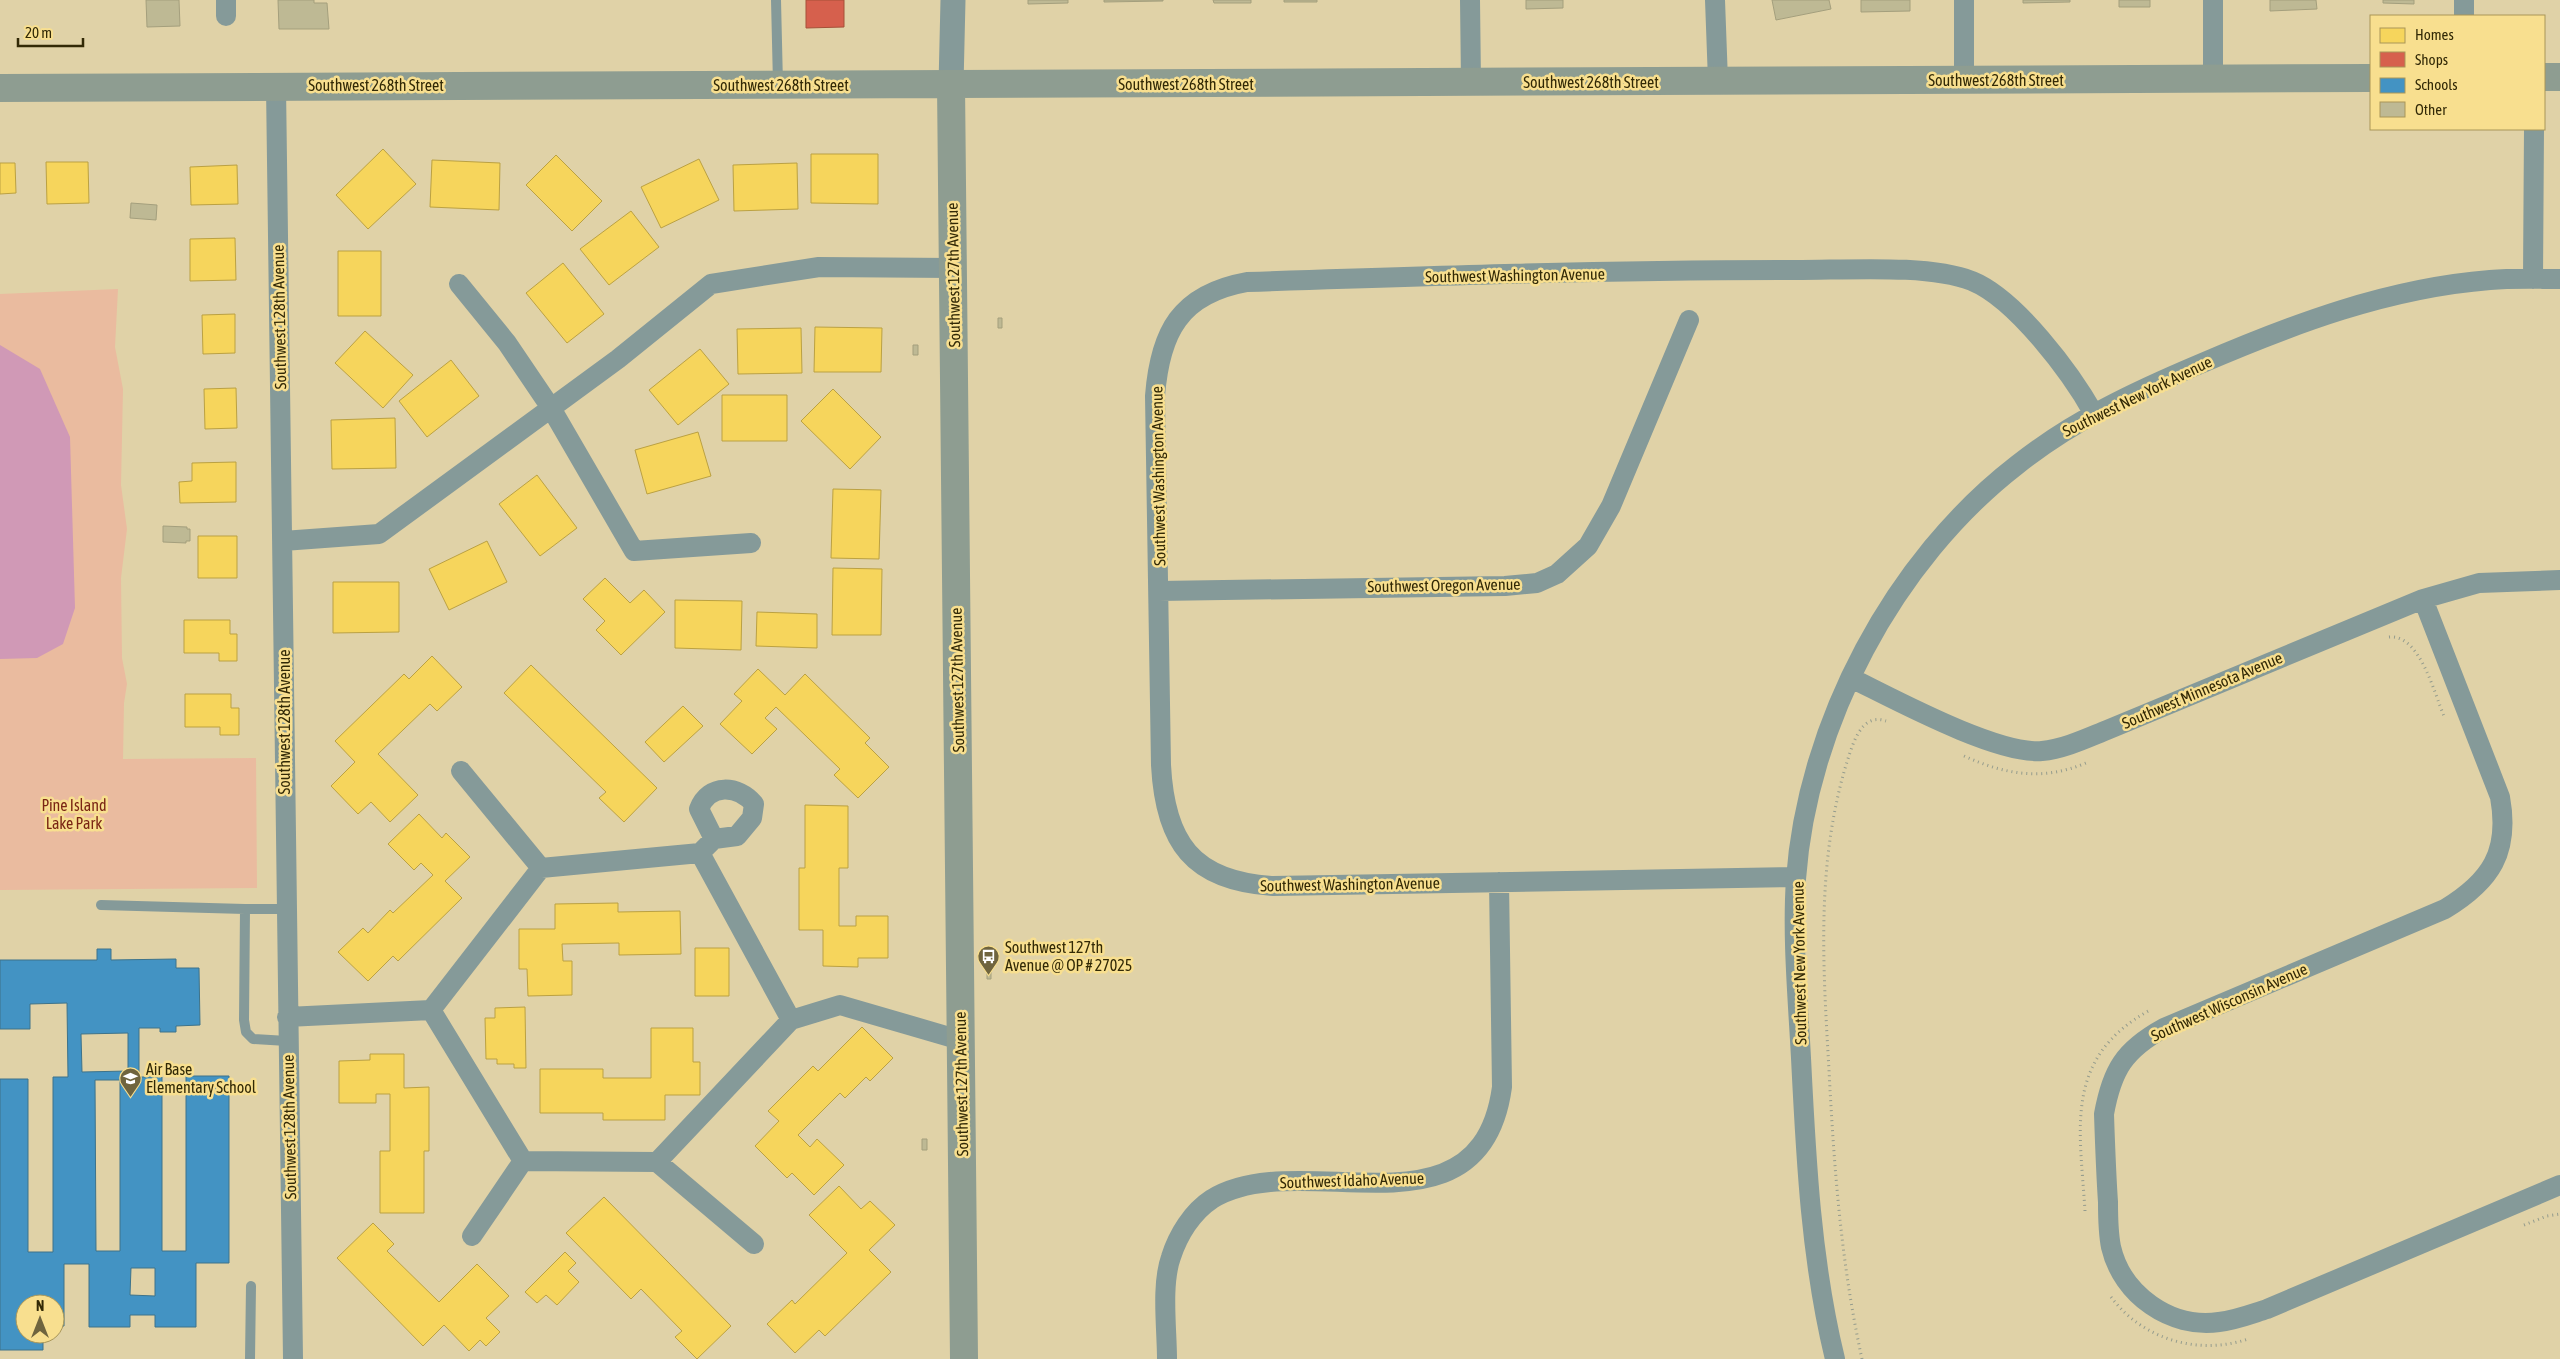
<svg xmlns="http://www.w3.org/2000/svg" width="2560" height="1359" font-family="'Asap Condensed',sans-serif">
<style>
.green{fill:#eabb9f}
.water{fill:#d099b6}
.homes{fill:#f6d55c;stroke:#bba142}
.shops{fill:#d6604d;stroke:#a55038}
.schools{fill:#4393c3;stroke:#3e738a;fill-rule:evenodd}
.building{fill:#beb994;stroke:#a49f7d}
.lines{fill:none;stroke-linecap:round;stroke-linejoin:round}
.path{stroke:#959c8d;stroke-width:3;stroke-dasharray:1 4;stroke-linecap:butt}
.service{stroke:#859a99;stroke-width:10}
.minor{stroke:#859a99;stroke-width:20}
.tertiary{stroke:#859a99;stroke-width:25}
.secondary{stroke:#8e9d91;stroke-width:28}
.labels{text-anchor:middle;stroke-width:5;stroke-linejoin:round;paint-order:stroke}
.street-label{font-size:16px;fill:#322906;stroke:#f8df8f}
.park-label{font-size:16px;fill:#7a2615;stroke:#f8df8f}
.poi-label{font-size:16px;fill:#322906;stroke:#f8df8f;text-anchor:start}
</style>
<rect width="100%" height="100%" fill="#e0d2a7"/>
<path class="green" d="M118 289 115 347 123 389 121 485 127 529 121 578 122 658 127 684 124 703 123 759 256 758 257 888 0 890V294Z"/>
<path class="water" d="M0 345 40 369 70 437 75 608 63 644 37 658 0 659Z"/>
<path class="homes" d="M383 149 416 184 368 229 336 195Z
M811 154H878V204L811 203Z
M556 155 602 201 572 231 526 185Z
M699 159 719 200 661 228 641 187Z
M432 160 500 163 499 210 430 207Z
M46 162H88L89 203 47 204Z
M0 163H15L16 193 0 194Z
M797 163 798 209 734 211 733 165Z
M237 165 238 204 191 205 190 167Z
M631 211 659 247 609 285 580 249Z
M235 238 236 280 190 281V239Z
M338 251H381V316H338Z
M563 263 604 314 567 343 526 293Z
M235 314V353L203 354 202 315Z
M815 327 882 328 881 372H814Z
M801 328 802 373 738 374 737 329Z
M365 331 413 375 383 408 335 363Z
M700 349 729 384 678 425 649 390Z
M451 360 479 396 427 437 399 401Z
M236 388 237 428 205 429 204 389Z
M833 389 881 437 850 469 801 421Z
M722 395H787V441H722Z
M395 418 396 468 332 469 331 420Z
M698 432 711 476 647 494 635 450Z
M236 462V502L180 503 179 482 192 481V463Z
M537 475 577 528 540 556 499 504Z
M833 489 881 490 879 559 831 558Z
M198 536H237V578H198Z
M487 541 507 582 449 610 429 569Z
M833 568 882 569 881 635H832Z
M605 578 630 603 644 590 665 612 621 655 596 630 605 621 583 599Z
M333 582H399V632L333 633Z
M675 600 742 601 741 650 675 648Z
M757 612 817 614V648L756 646Z
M184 620H230V634H237V661H219V653H184Z
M432 656 462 687 437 711 430 704 378 754 418 795 390 822 371 802 358 814 331 786 355 762 335 741 404 674 409 679Z
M531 665 657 788 624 822 599 798 606 792 504 693Z
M758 669 785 695 805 674 870 738 865 743 889 767 858 798 834 775 840 769 776 707 765 718 777 729 752 754 720 724 742 701 734 694Z
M185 694H231V708H239V735H220V727H185Z
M683 706 703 726 664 762 645 742Z
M805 805 848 806V868H839V926H856V916H888V958H858V967L823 966V930H799V868H805Z
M419 814 442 838 446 833 470 857 445 881 462 898 398 961 393 956 368 981 338 952 363 928 368 933 390 910 393 913 433 875 421 863 414 870 388 844Z
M618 903V912L680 911 681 954 619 955V943L562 944 563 961H572V995L528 996 527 969H519V929H555V904Z
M695 948H729V996H695Z
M525 1007 526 1068H514V1064H497V1059H486L485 1018H495V1008Z
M862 1027 893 1058 870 1081 866 1077 845 1098 840 1093 798 1135 810 1147 817 1139 844 1165 814 1195 792 1173 787 1178 755 1146 779 1121 768 1111 813 1066 818 1071Z
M651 1028H693V1062H700V1095H665V1120H603V1113H540V1069H603V1078H651Z
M370 1054H404V1088L429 1087V1151H424V1213H380V1151H390V1094H376V1103H339V1061L370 1060Z
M839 1186 861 1209 870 1201 895 1225 869 1250 891 1272 825 1336 819 1330 795 1353 767 1324 792 1300 795 1304 847 1253 809 1215Z
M604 1197 731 1326 697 1359 675 1337 682 1331 641 1289 631 1299 566 1233Z
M373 1223 394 1244 387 1251 439 1302 477 1264 509 1296 486 1318 500 1332 486 1346 480 1340 469 1351 444 1325 423 1346 337 1258Z
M565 1252 576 1263 568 1271 579 1282 557 1305 546 1295 537 1303 525 1292Z"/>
<path class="shops" d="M806 0H844V27L806 28Z"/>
<path class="schools" d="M97 949H111V960L176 959V968H199L200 1025 176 1026V1032H160V1028H139V1077H162V1251H186V1076H229V1263H196V1327H155V1315H130V1327H89V1264H64V1326H55V1304H25V1334H43V1350H0V1079H28V1252H53V1077H68L67 1003 30 1004V1029H0V960H97ZM128 1033V1071L82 1072 81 1034ZM95 1080H120V1251H96ZM131 1268H155V1296L130 1295Z"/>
<path class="building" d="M146 0H179L180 26 147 27Z
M278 0H314V3H327L329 29H279Z
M1028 0H1068V3L1028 4Z
M1104 0H1163V1L1104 2Z
M1213 0H1251V3H1214Z
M1284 0H1317V2H1284Z
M1526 0H1563V8L1526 9Z
M1772 0H1829L1831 9 1776 20Z
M1861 0H1910V11L1861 12Z
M2023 0H2070V2L2023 3Z
M2119 0H2150V7H2119Z
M2270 0H2316L2317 9 2270 11Z
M2383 0H2414V4L2383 3Z
M131 203 157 205 156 220 130 218Z
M998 318H1002V328H998Z
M913 345H918V355H913Z
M163 526 187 527V529H190V541H186V543L163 542Z
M987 969H991V979H987Z
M922 1139H927V1150H922Z"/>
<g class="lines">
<path class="path" d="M2389 637C2420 634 2434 693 2444 716
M1964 756C2006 775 2043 781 2086 763
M2085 1211C2080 1128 2063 1058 2150 1010
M2524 1225 2547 1216 2560 1214
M2111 1297C2142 1339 2198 1356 2248 1339
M1862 1359C1841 1263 1834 1167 1829 1070 1823 966 1816 866 1846 765 1852 747 1860 712 1886 721"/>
<path class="service" d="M776 0 778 84
M101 905 245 909 244 1020 246 1032 253 1039 287 1041
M245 909H286
M250 1359 251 1286"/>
<path class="minor" d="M226 0V16
M1470 0 1471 82
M1715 0 1718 81
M2464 0V16
M2213 79V0
M1964 80V0
M276 86 293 1359
M2533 279 2534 129
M459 284 507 343 551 408 634 551 751 543
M283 541 379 534 618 359 711 284 819 267 953 268
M1159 591 1505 586 1537 583 1557 574 1588 546 1611 506 1689 320
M2423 599 2500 797C2510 852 2491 881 2445 909L2164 1028C2124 1050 2112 1070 2104 1114 2105 1144 2106 1173 2108 1202 2108 1217 2108 1232 2111 1247 2122 1295 2171 1329 2219 1322 2236 1320 2251 1314 2267 1309L2560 1185
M1851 678C1894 699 1997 755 2042 751 2064 749 2087 738 2107 730L2423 599 2479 583 2560 580
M461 771 541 868
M714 839 699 809C709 783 738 785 754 804L752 818 737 836 714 839 700 853 791 1020
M1796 877 1273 886C1192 881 1165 842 1161 765L1155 396C1160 332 1180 294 1247 282 1426 276 1606 270 1786 270 1838 271 1925 263 1972 281 2016 299 2071 373 2094 414
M431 1010 523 1161
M287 1017 431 1010 541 868 700 853
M657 1162 791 1020 840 1005 960 1040
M472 1236 523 1161 657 1162 754 1244
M1167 1359C1167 1329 1161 1285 1171 1257 1178 1235 1192 1212 1212 1199 1301 1144 1480 1248 1502 1087L1499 882
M1835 1359C1811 1261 1806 1159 1801 1058 1798 1000 1792 937 1796 879 1807 724 1894 560 2017 465 2072 421 2136 391 2200 364 2293 324 2388 288 2490 280 2513 278 2537 279 2560 279"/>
<path class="tertiary" d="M951 85 953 0"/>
<path class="secondary" d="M2544 77H2560
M951 85 964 1359
M0 88 2371 78"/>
</g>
<defs>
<symbol id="bus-pin" viewBox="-11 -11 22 30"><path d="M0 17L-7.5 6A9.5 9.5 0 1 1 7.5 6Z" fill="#6f643e" stroke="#f8df8f"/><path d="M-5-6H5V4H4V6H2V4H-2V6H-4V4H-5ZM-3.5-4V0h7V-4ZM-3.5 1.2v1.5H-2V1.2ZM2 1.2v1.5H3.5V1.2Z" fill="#fff"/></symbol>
<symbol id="school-pin" viewBox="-11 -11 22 30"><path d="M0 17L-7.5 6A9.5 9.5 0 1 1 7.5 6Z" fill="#6f643e" stroke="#f8df8f"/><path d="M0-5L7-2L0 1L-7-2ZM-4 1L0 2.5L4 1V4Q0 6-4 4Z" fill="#fff"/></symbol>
</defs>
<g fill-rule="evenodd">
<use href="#bus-pin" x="976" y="944" width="25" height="34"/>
<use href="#school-pin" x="118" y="1066" width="25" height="34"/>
</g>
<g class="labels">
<g class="street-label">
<text x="1996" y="86">Southwest 268th Street</text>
<text x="1591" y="88">Southwest 268th Street</text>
<text x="1186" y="90">Southwest 268th Street</text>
<text x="376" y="91">Southwest 268th Street</text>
<text x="781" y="91">Southwest 268th Street</text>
<text transform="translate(953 275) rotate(-91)" y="6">Southwest 127th Avenue</text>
<text transform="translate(1515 275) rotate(-1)" y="6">Southwest Washington Avenue</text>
<text transform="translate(279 317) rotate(-91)" y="6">Southwest 128th Avenue</text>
<text transform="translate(2137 396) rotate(-26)" y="6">Southwest New York Avenue</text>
<text transform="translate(1158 476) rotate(-91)" y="6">Southwest Washington Avenue</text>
<text transform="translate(1444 585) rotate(-1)" y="6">Southwest Oregon Avenue</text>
<text transform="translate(957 680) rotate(-91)" y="6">Southwest 127th Avenue</text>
<text transform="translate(2202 690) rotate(-23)" y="6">Southwest Minnesota Avenue</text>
<text transform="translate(284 722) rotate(-90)" y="6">Southwest 128th Avenue</text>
<text transform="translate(1350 884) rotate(-1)" y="6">Southwest Washington Avenue</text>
<text transform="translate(1799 963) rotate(-91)" y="6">Southwest New York Avenue</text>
<text transform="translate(2229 1002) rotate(-24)" y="6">Southwest Wisconsin Avenue</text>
<text transform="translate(961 1084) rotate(-91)" y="6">Southwest 127th Avenue</text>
<text transform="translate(289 1127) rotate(-91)" y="6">Southwest 128th Avenue</text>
<text transform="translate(1352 1180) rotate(-2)" y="6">Southwest Idaho Avenue</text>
</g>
<g class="park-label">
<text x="74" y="811">Pine Island<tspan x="74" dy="18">Lake Park</tspan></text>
</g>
<g class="poi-label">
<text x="1005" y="953">Southwest 127th<tspan x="1005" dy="18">Avenue @ OP # 27025</tspan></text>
<text x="146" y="1075">Air Base<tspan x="146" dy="18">Elementary School</tspan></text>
</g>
</g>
<rect x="2370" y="15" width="175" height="115" fill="#f8df8f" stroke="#a99658"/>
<rect x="2380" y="28" width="25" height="15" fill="#f6d55c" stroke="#a99658"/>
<text x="2415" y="40" font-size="15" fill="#322906">Homes</text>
<rect x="2380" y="52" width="25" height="15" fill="#d6604d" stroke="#a99658"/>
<text x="2415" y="65" font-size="15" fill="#322906">Shops</text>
<rect x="2380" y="78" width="25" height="15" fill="#4393c3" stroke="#a99658"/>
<text x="2415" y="90" font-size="15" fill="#322906">Schools</text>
<rect x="2380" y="102" width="25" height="15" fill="#beb994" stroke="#a99658"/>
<text x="2415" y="115" font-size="15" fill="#322906">Other</text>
<g transform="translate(40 1319)"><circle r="24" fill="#f8df8f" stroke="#a99658"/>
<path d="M0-4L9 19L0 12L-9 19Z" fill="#6f643e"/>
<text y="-8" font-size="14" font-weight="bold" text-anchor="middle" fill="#322906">N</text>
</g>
<path d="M18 38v8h65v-8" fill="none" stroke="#322906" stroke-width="2.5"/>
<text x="25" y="38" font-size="15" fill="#322906" stroke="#f8df8f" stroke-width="4" paint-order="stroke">20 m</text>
</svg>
